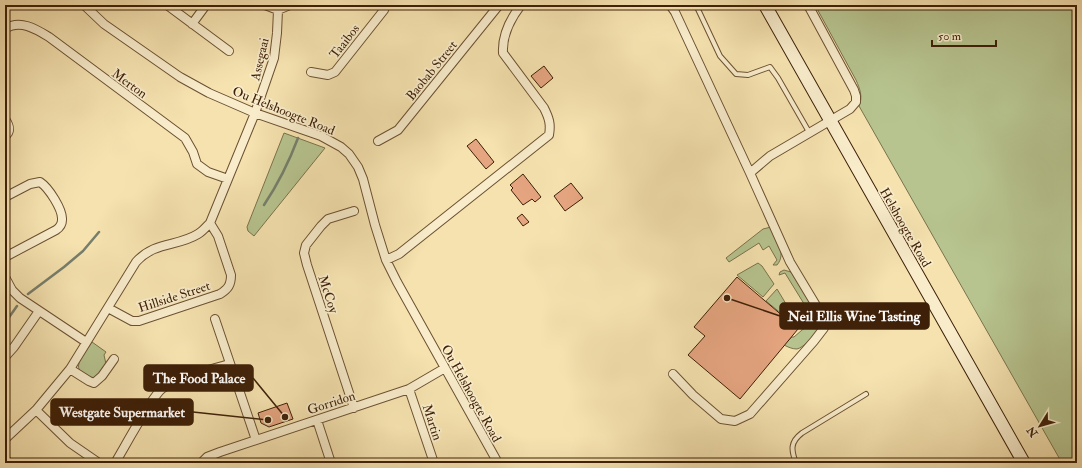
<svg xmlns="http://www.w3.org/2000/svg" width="1082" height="468" font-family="'IM FELL Double Pica',serif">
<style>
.green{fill:#b7c48f;stroke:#7a724c}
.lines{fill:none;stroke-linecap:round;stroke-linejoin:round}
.stream{stroke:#767e6c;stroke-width:2.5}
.building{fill:#e5a580;stroke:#3e2008}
.lane-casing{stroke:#6c5032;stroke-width:6}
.street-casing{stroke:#6c5032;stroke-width:10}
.secondary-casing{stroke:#3e2008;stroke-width:14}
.lane{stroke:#f8eccb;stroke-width:4}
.street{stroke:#f8eccb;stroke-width:8}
.secondary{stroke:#f8eccb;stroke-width:12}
.labels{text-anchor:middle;stroke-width:3.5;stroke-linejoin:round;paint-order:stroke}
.street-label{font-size:13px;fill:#3e2008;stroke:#f8eccb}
.leader{fill:none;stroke:#3e2008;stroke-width:1.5}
.callout-dot{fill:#3e2008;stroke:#f8eccb;stroke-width:1.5}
.callout{fill:#3e2008;stroke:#3e2008;stroke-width:1.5}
.callout-label{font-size:14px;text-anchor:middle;font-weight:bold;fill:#fff}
</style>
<rect width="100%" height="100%" fill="#f5e2af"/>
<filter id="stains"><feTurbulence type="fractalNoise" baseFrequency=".005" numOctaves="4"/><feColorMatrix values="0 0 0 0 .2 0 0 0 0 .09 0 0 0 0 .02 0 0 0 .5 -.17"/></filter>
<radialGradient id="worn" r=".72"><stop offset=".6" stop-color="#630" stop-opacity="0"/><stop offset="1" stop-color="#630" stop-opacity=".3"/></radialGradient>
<path class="green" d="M815 5H1077V463H1062L859 106C863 97 860 89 856 80Z
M284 133 325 148 254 236 248 231 247 227Z
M771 227C776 240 787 253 777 265H773L777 260 769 246 763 250 759 243 729 262 726 258 763 229Z
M758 263 762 266 774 284 763 297 737 275Z
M784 270 791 272 819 317C820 320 821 324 820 327 818 333 803 348 797 349 792 349 788 347 784 345L792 337H794L802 330 813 323 814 320 785 273 779 275 780 272Z
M777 289 800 327 799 328 766 301Z
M92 342 106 352 104 355 106 364 99 375 94 379C90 377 83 374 80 371 74 363 88 349 92 342Z"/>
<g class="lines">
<path class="stream" d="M264 205C278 184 289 162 298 138
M28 294 64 267 83 251 99 232
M5 323 17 306"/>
</g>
<path class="building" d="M544 66 553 78 541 88 531 76Z
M476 139 494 162 486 169 467 146Z
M523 174 541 197 535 202 532 199 523 205 511 190 513 188 510 185Z
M571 183 583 198 565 211 554 196Z
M522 214 529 222 523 226 517 218Z
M737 277 798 329 740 399 688 355 705 336 694 327Z
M287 403 293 419 269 427 261 423 258 413Z"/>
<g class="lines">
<defs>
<path id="lane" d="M696 5 720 56 736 74 748 75 770 67 778 78 809 132
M796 463C791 450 790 442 802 433L866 394"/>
<path id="street" d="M84 5 104 24 180 77 209 93 255 113 321 136 341 147 349 154 358 167 363 179 375 225 386 260 397 282 498 463
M167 5 229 51
M265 5 278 10 290 5
M670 5 675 12 750 173
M192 24 206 5
M5 29C20 19 36 29 49 37L185 138 193 152 197 164 208 172 228 179
M311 72 328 75 335 72 384 10 386 5
M5 119C9 125 12 131 5 136
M378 141 398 130 499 5
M5 197 30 184 40 182C49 188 63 210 62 220 62 225 59 228 56 230L5 257
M354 211 328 219 321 226 306 245 304 253 307 265 354 408
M386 260 399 254 549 135C551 124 549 118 544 108L503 53C502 36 511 18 521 5
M5 277 12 290 20 298 86 342
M108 308 132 321H139L220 294C228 289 231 285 231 275L218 236 210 223
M215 319 256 440
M5 357 14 347 39 311
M70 369 89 381 94 383 102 376 114 359
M673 374 693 395 721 419 735 421 750 414 814 341 824 328 823 317 790 262 750 173 770 156 850 109 856 102V96L854 90 808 5
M409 389 434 463
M36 410 70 443 99 463
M317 420 331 463
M5 439 36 410 70 369 136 262C155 241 177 247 198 234 203 231 206 227 210 223L255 113 274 58 277 33 278 10
M5 459 9 463
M115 463C123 450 153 394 163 388 180 377 210 370 229 364
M201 463 207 457 220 452 409 389 445 368"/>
<path id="secondary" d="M765 5 1024 463"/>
</defs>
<use href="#lane" class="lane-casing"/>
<use href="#street" class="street-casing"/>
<use href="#secondary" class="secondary-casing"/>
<use href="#lane" class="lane"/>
<use href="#street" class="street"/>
<use href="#secondary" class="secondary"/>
</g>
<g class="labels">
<g class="street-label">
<text transform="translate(344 41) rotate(-52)" y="5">Taaibos</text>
<text transform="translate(259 59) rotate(-77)" y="5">Assegaai</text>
<text transform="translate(431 70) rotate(-51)" y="5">Baobab Street</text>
<text transform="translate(130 83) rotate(36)" y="5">Merton</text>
<text transform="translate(284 110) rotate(22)" y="5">Ou Helshoogte Road</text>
<text transform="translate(906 227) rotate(60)" y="5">Helshoogte Road</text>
<text transform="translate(329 294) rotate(72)" y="5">McCoy</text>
<text transform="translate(174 296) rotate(-18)" y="5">Hillside Street</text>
<text transform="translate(472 393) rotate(61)" y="5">Ou Helshoogte Road</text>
<text transform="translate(331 402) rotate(-18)" y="5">Gorridon</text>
<text transform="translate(433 422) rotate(72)" y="5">Martin</text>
</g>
</g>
<path class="leader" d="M727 298L780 316M285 417L253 378M268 420L193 412"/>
<g class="callout-dot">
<circle cx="727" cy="298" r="4"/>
<circle cx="285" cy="417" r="4"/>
<circle cx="268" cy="420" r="4"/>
</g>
<g class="callout">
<rect x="780" y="303" width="149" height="26" rx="4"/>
<rect x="144" y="365" width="109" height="26" rx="4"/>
<rect x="51" y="399" width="142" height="26" rx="4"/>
</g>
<g class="callout-label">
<text x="854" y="321">Neil Ellis Wine Tasting</text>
<text x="199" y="383">The Food Palace</text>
<text x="122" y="417">Westgate Supermarket</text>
</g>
<rect width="1082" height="468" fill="none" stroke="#f5e2af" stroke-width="20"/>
<rect x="6" y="6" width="1070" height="456" fill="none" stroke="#3e2008" stroke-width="2"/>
<rect x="10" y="10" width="1062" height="448" fill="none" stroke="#3e2008"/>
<g transform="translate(1040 426) rotate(233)" stroke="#f8eccb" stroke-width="3" paint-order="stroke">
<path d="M0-3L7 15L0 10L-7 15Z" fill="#3e2008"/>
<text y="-6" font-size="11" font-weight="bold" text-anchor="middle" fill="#3e2008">N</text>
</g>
<path d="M932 40v6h64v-6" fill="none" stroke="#3e2008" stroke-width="2"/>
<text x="938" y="40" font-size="12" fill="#3e2008" stroke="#f8eccb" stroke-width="3" paint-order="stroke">50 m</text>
<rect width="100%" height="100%" filter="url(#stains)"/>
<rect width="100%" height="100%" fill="url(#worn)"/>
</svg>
